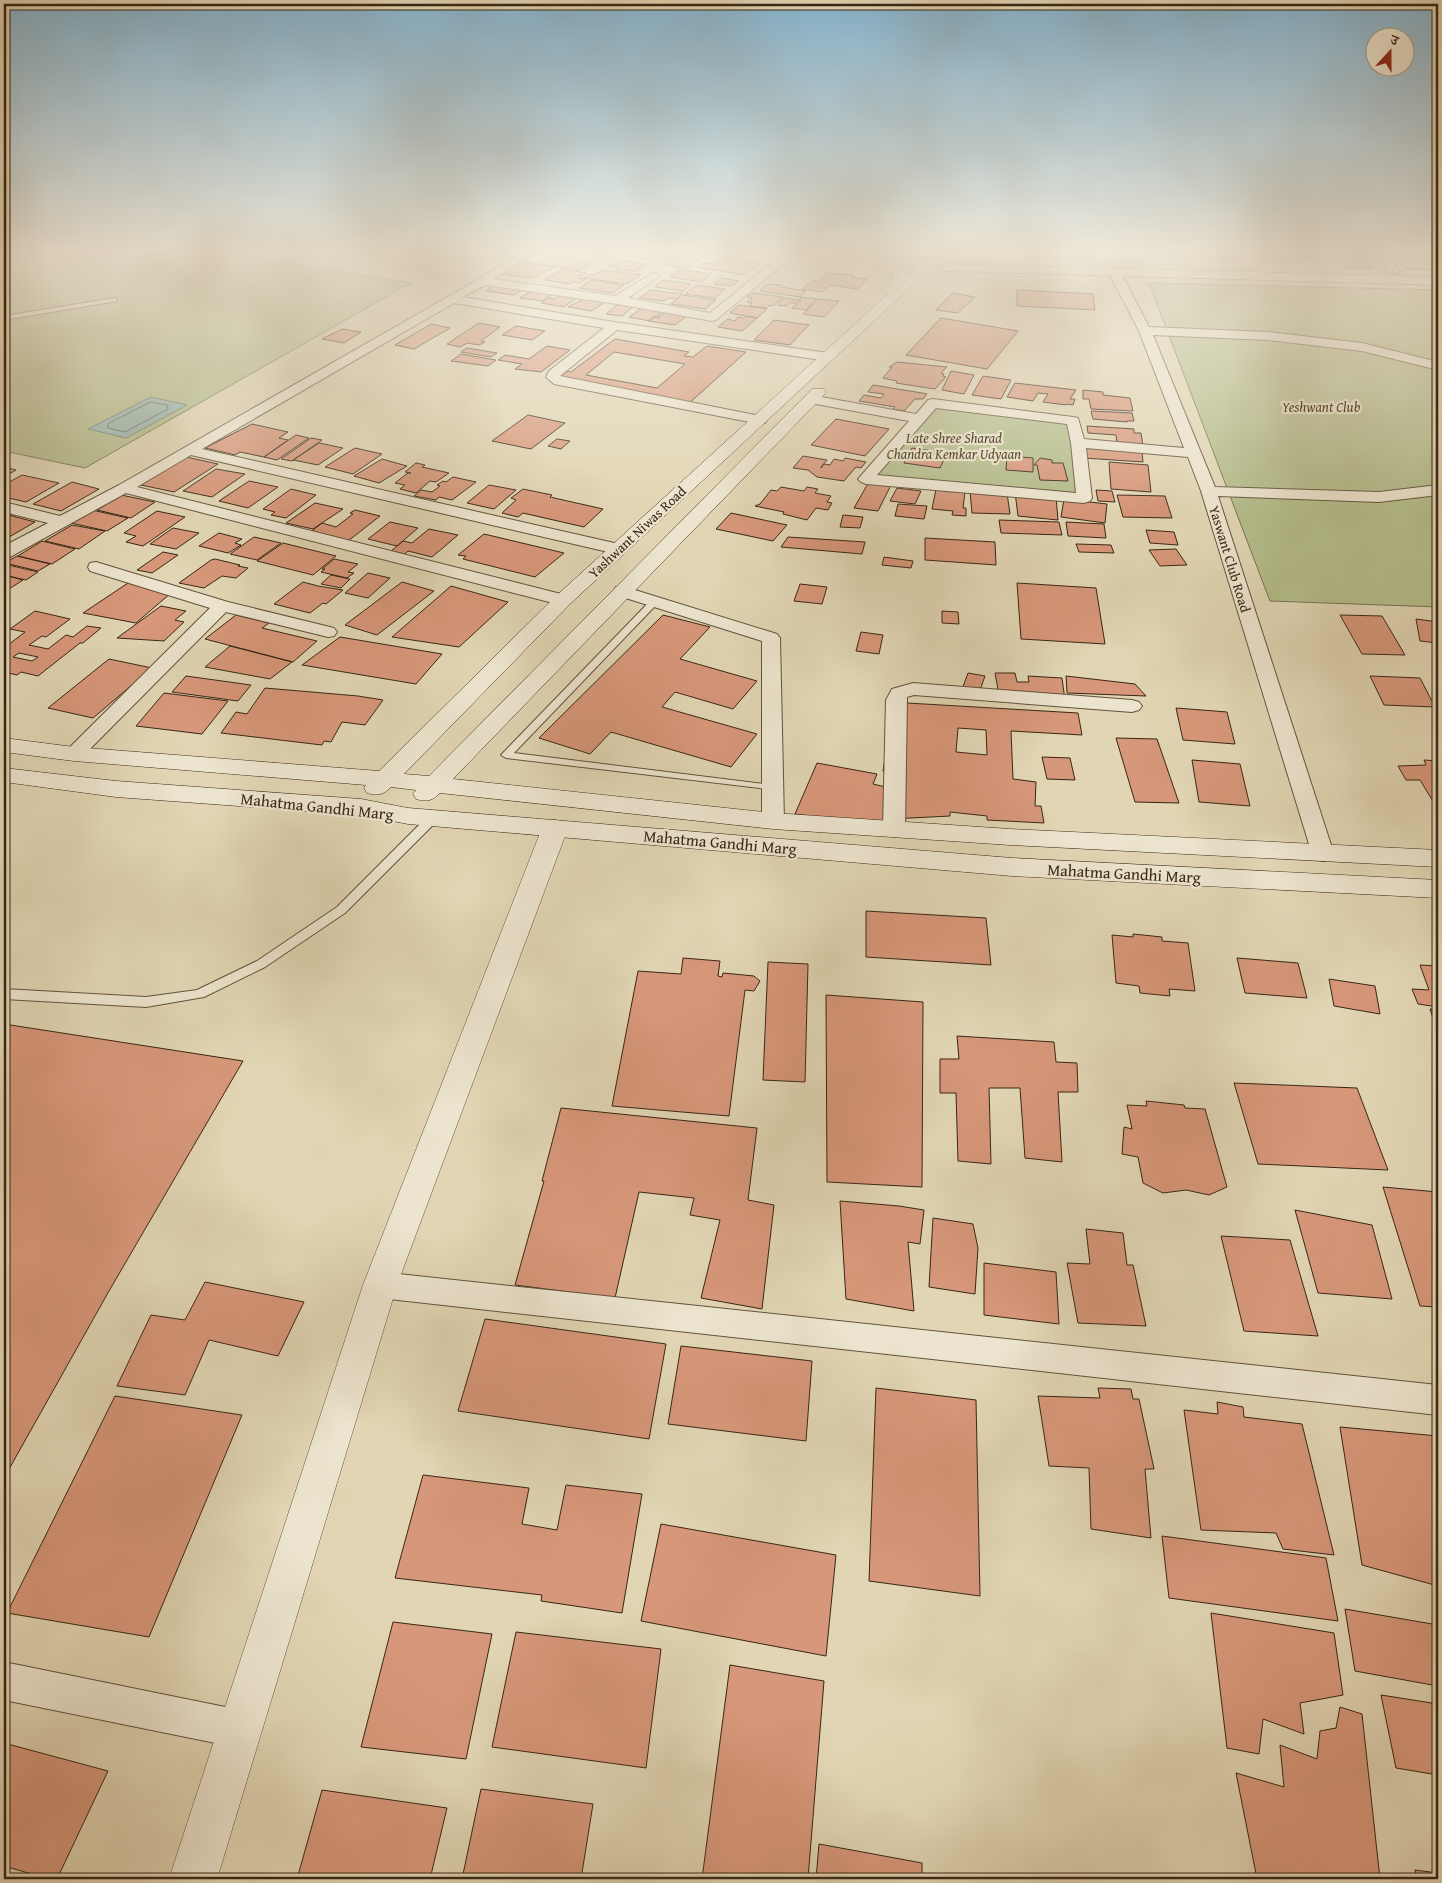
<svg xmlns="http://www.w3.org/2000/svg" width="1442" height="1883" font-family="'Gentium Book Plus','Noto Serif Devanagari',serif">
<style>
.green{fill:#b4bd8b;stroke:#767250}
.water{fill:#94b8b1;stroke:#6f7e73}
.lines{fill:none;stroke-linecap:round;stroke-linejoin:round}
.shore{stroke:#666f63;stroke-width:1}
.building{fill:#d7977a;stroke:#382615;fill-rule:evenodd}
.service-casing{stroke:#62523c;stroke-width:2}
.minor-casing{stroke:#62523c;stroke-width:2}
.tertiary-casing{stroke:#62523c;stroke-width:1}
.secondary-casing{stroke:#382615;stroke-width:1}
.service{fill:#ece4ce;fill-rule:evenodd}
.minor{fill:#ece4ce;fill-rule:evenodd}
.tertiary{fill:#ece4ce;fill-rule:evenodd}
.secondary{fill:#ece4ce;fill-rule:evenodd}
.labels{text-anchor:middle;stroke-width:4.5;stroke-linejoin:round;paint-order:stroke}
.far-park-label{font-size:14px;font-style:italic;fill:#574c32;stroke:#ece4ce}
.far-street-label{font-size:14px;fill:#382615;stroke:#ece4ce}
.street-label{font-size:16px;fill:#382615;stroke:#ece4ce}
</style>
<rect width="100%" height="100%" fill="#e1d5b3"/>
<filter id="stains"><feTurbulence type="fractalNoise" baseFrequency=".004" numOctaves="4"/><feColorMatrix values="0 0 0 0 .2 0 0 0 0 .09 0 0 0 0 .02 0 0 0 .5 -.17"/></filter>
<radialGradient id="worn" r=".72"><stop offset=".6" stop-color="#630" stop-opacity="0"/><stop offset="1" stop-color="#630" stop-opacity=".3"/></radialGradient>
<path class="green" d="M4 249H208L411 283 85 468 4 451Z
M380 249H486L464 261Z
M1149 283 1438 290V607L1270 601Z
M933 403 1073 421 1084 498 866 479Z"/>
<path class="water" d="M151 397 187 405 126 438 88 429Z"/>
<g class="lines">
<path class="shore" d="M151 402 167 405 168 409 125 432 108 428V424Z"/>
</g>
<path class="building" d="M598 249H627L613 258 590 254Z
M635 249H663L671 250 655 260 629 256 636 252 632 251Z
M1208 249H1228L1248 252 1243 262 1203 256Z
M1261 249 1292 250 1300 262 1262 261 1259 254H1264Z
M1296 249H1323L1325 252 1298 251Z
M681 251 706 254 688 268 662 264Z
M1298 251 1329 252 1334 260 1323 261 1307 260 1302 258Z
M1391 252 1438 253V270L1406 269Z
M1336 254 1366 257 1374 268 1346 269Z
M553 255 594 262 581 270 540 264Z
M722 257 760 263 745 275 697 267 703 263 713 264Z
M616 260 638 263 646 264 636 271 616 270 619 268 608 266Z
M522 262 556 267 532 278 502 274Z
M563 269 586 273 578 278 586 279 579 283 572 282 569 284 545 280Z
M680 269 711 274 701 282 670 277Z
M603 270 641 275 627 284 584 278 589 274 594 275Z
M827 273 853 275 851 277 867 279 857 289 830 285 822 292 802 289 812 281 818 282Z
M721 278 739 281 732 286 714 284Z
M592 280 624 285 612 293 579 288Z
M662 280 691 284 684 291 655 287Z
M498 283 526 287 514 295 486 291Z
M767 284 782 285 781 287 806 291 800 297 760 291Z
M696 285 725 289 715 298 685 294Z
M651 290 672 293H683L676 299 668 298 664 301 639 298Z
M1017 290 1093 294 1095 310 1017 306Z
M532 291 552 295 544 301 520 298Z
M564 292 581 295 564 307 541 303 547 298 554 299Z
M753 293 783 297 773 306 770 305 767 308 749 306 752 303 747 302 753 298 747 297Z
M952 293 975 297 958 313 936 310Z
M683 295 716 300 705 309 671 304Z
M588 297 607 301 591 311 568 307Z
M801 297 816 299 806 310 792 308 801 300H799Z
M784 298 799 300 796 303H790L787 306 777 305Z
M818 299 839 301 824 317 803 314Z
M621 302 636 304 622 316 606 314Z
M739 305 767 309 757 318 730 313Z
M643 307 664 310 650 321 629 317Z
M669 311 689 314 675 325 648 321 653 317 660 318 658 317 659 316Z
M747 316 757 318 742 331 718 327 728 319 735 321 738 317 744 318Z
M941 318 1018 331 987 369 906 355Z
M774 320 809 325 790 345 754 340Z
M479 323 500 327 481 341 485 342 479 345 467 343 460 347 447 344Z
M431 324 450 328 414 349 395 345Z
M516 326 545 331 532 340 502 335Z
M342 329 361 332 344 343 322 339Z
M615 339 689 352 684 356 693 357 707 346 746 352 686 406 555 380 568 371 571 372ZM614 352 685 364 657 388 586 375Z
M547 346 570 350 541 372 515 369 522 364 498 360 505 355 529 359Z
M467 348 497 353 491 357 461 352Z
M461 354 496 360 488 366 451 361Z
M897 362 947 367 941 373 944 374 943 376 946 377 935 389 896 383 897 381 883 378 892 367H889Z
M951 371 974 375 964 394 942 390Z
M983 376 1011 380 1001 399 972 395Z
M1015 383 1076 390 1070 399H1075L1073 405 1067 404 1066 405 1043 402 1048 394 1038 393 1033 401 1007 397Z
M873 385 922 393 927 394 923 399H915L904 411 893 409 895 407 859 401 864 395 881 398 884 394 868 392Z
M1083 390 1103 392V395L1130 398 1133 411 1091 409 1089 399H1083Z
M1091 411 1132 413 1134 421H1127V422L1093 419Z
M528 415 565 423 531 449 492 441Z
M836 419 889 429 865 456 811 445Z
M252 424 288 432 279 438 288 440 264 457 240 452 235 455 205 448Z
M1087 426 1134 429V433H1141L1143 446 1117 445 1116 435 1088 433Z
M296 435 309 438 277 460 264 457Z
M311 438 322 440 292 461 281 459Z
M557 439 570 441 561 449 548 446Z
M319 443 343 448 318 465 293 460Z
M1083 447 1142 452 1143 462 1084 458Z
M355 448 382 454 353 474 325 467Z
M912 448 947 453 940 468 904 463Z
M803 456 827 460 821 467V468L824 464 830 465 834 459 843 461 845 458 866 462 861 468 856 467 844 481 817 477 808 470 793 468Z
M1007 456 1033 458V472L1006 470Z
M186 457 218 464 174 492 141 485Z
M1040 458 1052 460V463H1063L1068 481 1040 480 1037 465H1034Z
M382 459 407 466 379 483 354 476Z
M1109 462 1148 465 1151 492 1111 489Z
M416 463 425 465 422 467 449 473 436 482 430 481 416 493 400 489 405 485 395 483 408 473H411L405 472Z
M4 467 16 470 4 477Z
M216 469 245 474 212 497 183 491Z
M22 475 59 483 26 502 4 497V485Z
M453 477 476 482 452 500 439 497 436 500 414 496 421 490 432 492 440 486 437 485 443 481 446 482Z
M870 480 892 483 878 511 854 508Z
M249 481 278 487 248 508 219 501Z
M72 482 99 489 61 511 33 504Z
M489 485 516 490 494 509 467 503Z
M781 487 804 491 807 487 818 489 815 493 831 496 827 502 832 503 828 510 816 508 807 520 783 514 784 512 755 506 760 504 771 490 777 491Z
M897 488 921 491 915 504 890 501Z
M291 489 316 495 286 518 271 515 275 512 263 509Z
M523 489 552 495 550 497 603 509 584 527 523 513 518 517 502 513 516 500 511 498Z
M936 489 965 492 963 508H966V516L952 515 953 511 932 509Z
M1096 490 1112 491 1115 502 1098 501Z
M970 491 1007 493 1010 514 972 513Z
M1015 492 1056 496 1058 520 1018 516Z
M121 495 155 502 131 518 97 510Z
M1117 495 1165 496 1172 518 1123 517Z
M1064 499 1107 504 1105 523 1061 517Z
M315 503 343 509 313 529 286 523Z
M898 504 927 506 924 519 895 516Z
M92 510 128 518 107 531 71 523Z
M355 510 380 516 348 541 309 533 322 523 336 527 353 514 350 513Z
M157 511 185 517 143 546 126 542 136 536 124 533Z
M731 513 787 525 773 541 716 529Z
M4 515 5 514 35 522 4 540Z
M843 515 863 517 860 528 840 527Z
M999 520 1059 522 1062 535 1001 533Z
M390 522 418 528 397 546 368 539Z
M1066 522 1104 524 1106 538 1068 536Z
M72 525 105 531 79 549 45 541Z
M173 528 199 533 176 549 150 544Z
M429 529 458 535 432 557 408 551 405 554 391 551 403 541 412 543Z
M1146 530 1174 532 1178 545 1150 543Z
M219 533 242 539 235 543 241 545 228 553 199 546Z
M484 534 564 553 535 577 463 559 466 556 458 555Z
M254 537 281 543 257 560 230 554Z
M788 537 865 542 862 554 781 547Z
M925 538 995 542 996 565 925 560Z
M42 541 75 549 52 564 18 556Z
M283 543 336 556 313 575 257 561Z
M1076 544 1111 545 1114 553 1079 552Z
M1176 549 1187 565 1160 566 1149 550Z
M163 552 178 555 152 573 137 570Z
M17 556 50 564 38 571 5 563Z
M884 557 913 561 911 568 882 565Z
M215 559 240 565 238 566 248 568 236 578 222 576 204 588 179 583 211 560Z
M334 559 358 564 348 572 354 573 347 578 321 572 325 569H322Z
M4 564 38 572 26 580 4 575Z
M368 573 390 578 368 598 345 593Z
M4 575 23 580 9 589 4 588Z
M331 575 350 579 341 588 321 584Z
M303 582 318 586 343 590 326 604 323 603 310 613 274 604Z
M402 582 434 591 377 635 345 625Z
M128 583 171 593 136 623 83 613Z
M1017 583 1096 588 1105 644 1021 639Z
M800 584 827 587 822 604 794 601Z
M451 586 508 602 459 647 392 637Z
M161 606 186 611 175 620 184 622 164 641 117 638Z
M35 611 70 619 46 637 42 636 29 645 48 649 66 635 73 637 87 626 101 628 83 643H80L38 676 21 672 17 675 4 672V648L25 632 10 629ZM19 653 38 657 32 661 13 657Z
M942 611 958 612 959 624 942 623Z
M236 615 269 623 262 628 317 641 293 662 205 639Z
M663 615 710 627 680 659 757 681 733 709 675 692 662 707 757 734 731 767 611 732 590 754 539 738Z
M1340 615 1382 616 1405 655 1362 654Z
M1416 619 1438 622V643L1420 641Z
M861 632 883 635 879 654 856 651Z
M340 637 442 654 416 684 302 665Z
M230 646 292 662 270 679 205 667Z
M109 659 152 668 93 718 48 708Z
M968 673 985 676 979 693 961 692Z
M995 673H1015L1017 682H1029L1028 676 1062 678 1065 700 999 695Z
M186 676 251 685 238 701 172 692Z
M1066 676 1135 684 1146 696 1067 693Z
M1370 676 1420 678 1435 707 1384 705Z
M265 688 358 696 383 700 365 725 342 722 331 742 324 741 322 745 221 733 236 712 247 714Z
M164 693 228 701 202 734 136 726Z
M890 702 1078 713 1082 735 1011 731 1013 779 1036 782 1035 806H1041L1044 823 987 820V816L950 812V816L891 819 893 778 883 771 890 727ZM958 728 986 730 987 755 956 752Z
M1176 708 1227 712 1235 744 1183 740Z
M1116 738 1157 739 1179 803 1135 802Z
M1042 757 1070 758 1075 780 1047 779Z
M1192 760 1240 764 1250 806 1199 802Z
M1424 760 1438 761V803H1434L1420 780H1406L1398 766 1426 765Z
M817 763 877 774 873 784 890 788 884 827 795 814Z
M866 911 986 918 991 965 866 957Z
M1133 934 1162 937V941L1188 943 1195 991 1169 989 1170 996 1140 993 1139 986 1116 983 1112 935 1133 937Z
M683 958 720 961 718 976 722 977 723 973 754 976 760 981 754 991 745 990 729 1116 612 1106 638 971 681 974Z
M1237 958 1298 963 1307 998 1245 993Z
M768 962 808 964 805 1082 763 1080Z
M1420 965 1438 966V1007L1418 1004 1412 989 1429 990Z
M1329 979 1375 986 1380 1014 1334 1006Z
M826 995 923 1002 922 1187 827 1182Z
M1430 1009H1438V1033Z
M4 1024 243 1061 109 1291 4 1478Z
M957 1036 1054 1042 1056 1062 1077 1063 1078 1092H1058L1062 1162 1025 1158 1020 1088H989L991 1164 958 1161 956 1093H940V1059H959Z
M1234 1083 1357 1088 1388 1170 1258 1164Z
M1146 1101 1184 1105 1185 1108 1205 1109 1227 1187 1209 1195 1186 1190 1163 1193 1143 1183 1138 1157 1122 1154 1124 1127 1132 1129 1127 1105 1147 1106Z
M561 1108 757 1128 748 1200 774 1205 762 1309 701 1298 720 1220 690 1215 694 1198 639 1192 615 1298 515 1285 544 1181H542Z
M1383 1187 1438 1192V1307L1420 1306Z
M840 1201 899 1206 924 1210 920 1244 908 1242 914 1311 846 1299Z
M1295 1210 1372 1225 1392 1299 1318 1293Z
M933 1218 973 1224 978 1248 975 1294 929 1287Z
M1086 1229 1123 1233 1127 1265H1133L1146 1326 1078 1323 1067 1263 1090 1264Z
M1221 1236 1290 1240 1318 1336 1244 1331Z
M984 1263 1056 1272 1059 1324 984 1315Z
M205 1282 304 1302 278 1356 209 1340 185 1395 117 1386 151 1315 185 1320Z
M485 1319 666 1344 649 1439 458 1411Z
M681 1346 812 1361 806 1441 668 1424Z
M876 1388 976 1400 980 1596 869 1581Z
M1098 1388 1131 1389 1133 1399H1139L1154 1469H1145L1151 1538 1091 1529 1089 1468 1049 1466 1038 1396 1100 1398Z
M115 1396 242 1415 149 1637 7 1613Z
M1217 1402 1243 1407 1244 1417 1302 1424 1334 1555 1283 1549 1276 1533 1201 1530 1184 1410 1218 1414Z
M1340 1427 1438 1436V1586L1362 1565Z
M423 1475 529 1488 522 1524 557 1530 566 1485 642 1494 622 1613 541 1601 542 1595 395 1578Z
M661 1524 836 1555 826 1656 641 1621Z
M1162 1536 1326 1558 1338 1621 1169 1598Z
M1345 1609 1438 1625V1686L1355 1671Z
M1211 1613 1334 1633 1343 1695 1300 1703 1304 1734 1263 1719 1259 1754 1227 1748Z
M393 1622 492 1634 466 1759 361 1747Z
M516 1632 661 1649 646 1768 492 1747Z
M730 1665 824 1681 808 1879H702Z
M1381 1695 1438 1704V1775L1396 1768Z
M1340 1707 1362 1714 1380 1879H1257L1236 1773 1284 1787 1280 1745 1317 1759 1320 1731 1336 1728Z
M4 1743 108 1771 57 1879H49L4 1866Z
M481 1789 593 1804 581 1879H462Z
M322 1790 447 1808 430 1879H297Z
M819 1844 922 1863V1878L928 1879H816Z
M1415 1870 1438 1873V1879H1417Z"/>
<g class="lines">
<defs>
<path id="service" d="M115 298 117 299V301L4 320V316Z
M655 598 660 601 658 603 514 753 773 785 779 788 777 790 506 758 501 755 652 599Z
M434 813 438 814 440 817 438 820 345 913 265 967 204 997 146 1007 4 999V989L146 997 197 990 257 961 337 907 430 814Z"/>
<path id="minor" d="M527 249H539L494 279 615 296 653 273 659 276 657 278 628 298 710 313 789 249H799L798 252 716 320 712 321 617 304 485 285 463 297 614 322 828 353 834 357 828 361 617 330 560 376 765 417 767 420 765 423 760 424 554 384 546 377 549 371 604 328 454 303 202 449 623 545 625 549 623 553 617 554 191 455 137 487 569 596 572 600 569 604 563 605 557 604 126 493 10 557 4 558V546L48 523 4 512V502L60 516 119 485 479 279Z
M1370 249H1381L1398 269 1400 271 1398 273H1390Z
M1115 270 1121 273 1149 327 1268 332 1362 343 1438 362V370L1362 351 1268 340 1153 335 1215 487 1379 492 1438 485V495L1379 502 1218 496 1334 854 1331 859 1323 861 1315 859 1312 854 1201 491 1188 457 1086 448 1092 498 1090 501 1084 503 866 484 861 482 858 479 909 421 810 403 803 399 810 395 916 414 928 400 933 399 1073 417 1078 418 1084 439 1184 448 1139 331 1109 273ZM936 408 1067 424 1071 443 1076 493 877 475Z
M96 562 228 602 334 628 337 632 334 636 328 637 226 612 81 758 74 760 67 758 64 754 67 750 210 608 90 571 88 567 90 563Z
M622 586 777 634 780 638 784 821 781 826 773 828 765 826 762 821V641L616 595 613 591 616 587Z
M913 683 1132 700 1139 702 1142 706 1139 710 1132 712 914 695 907 697 905 829 902 834 894 836 886 834 883 829 886 700 892 689Z
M380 1272 1438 1385V1415L380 1298 369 1295 365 1285 369 1275Z
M4 1662 240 1710 254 1715 259 1729 254 1743 240 1748 4 1700Z"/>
<path id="tertiary" d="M776 249H811L918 261 925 265 918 269 782 253Z
M921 249H947L948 251 942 255 896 258 890 254 896 250Z
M555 820 564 822 568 828 397 1285 217 1879H169L363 1285 542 828 546 822Z"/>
<path id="secondary" d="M866 255C881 259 899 261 907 276L919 265 924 264 931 268 570 604 404 774 429 776 812 389H824L826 392 824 395 453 779 773 813 1010 829 1438 850V867L1010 845 773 829 440 793C432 801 427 802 416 799L413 794 416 790 391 787C383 795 378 796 367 793L364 788 366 785 74 761 4 752V738L74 747 379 771 556 596 888 294 882 288 894 276 893 274 882 267 861 262 860 259 861 256Z
M947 264 1438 277V285L942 271 940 268Z
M4 768 116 781 361 799 408 808 1012 858 1438 880V898L1012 876 408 824 361 815 116 797 4 782Z"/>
</defs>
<use href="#service" class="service-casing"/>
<use href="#minor" class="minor-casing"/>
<use href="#tertiary" class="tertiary-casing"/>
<use href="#secondary" class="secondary-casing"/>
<use href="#service" class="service"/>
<use href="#minor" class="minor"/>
<use href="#tertiary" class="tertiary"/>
<use href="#secondary" class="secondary"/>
</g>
<linearGradient id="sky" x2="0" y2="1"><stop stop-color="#86b6d2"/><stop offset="0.49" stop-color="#f2ecdd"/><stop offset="1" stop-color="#f2ecdd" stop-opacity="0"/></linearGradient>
<rect width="1442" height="512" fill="url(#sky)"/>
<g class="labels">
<g class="far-park-label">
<text x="1321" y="412">Yeshwant Club</text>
<text x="954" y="443">Late Shree Sharad<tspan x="954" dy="16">Chandra Kemkar Udyaan</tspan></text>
</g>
<g class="far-street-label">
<text transform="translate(637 532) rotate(-43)" y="5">Yashwant Niwas Road</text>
<text transform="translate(1230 559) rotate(73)" y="5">Yaswant Club Road</text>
</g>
<g class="street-label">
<text transform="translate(317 806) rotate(6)" y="6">Mahatma Gandhi Marg</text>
<text transform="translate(720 842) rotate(5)" y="6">Mahatma Gandhi Marg</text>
<text transform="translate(1124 873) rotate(3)" y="6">Mahatma Gandhi Marg</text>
</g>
</g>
<rect width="1442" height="1883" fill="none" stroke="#e1d5b3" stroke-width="20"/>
<rect x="5" y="5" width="1432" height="1873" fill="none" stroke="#382615" stroke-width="2.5"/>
<rect x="10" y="10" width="1422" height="1863" fill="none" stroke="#382615"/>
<g transform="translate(1390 52) rotate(21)"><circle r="24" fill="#ece4ce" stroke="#a49884"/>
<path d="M0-4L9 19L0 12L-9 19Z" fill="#8f2418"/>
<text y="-8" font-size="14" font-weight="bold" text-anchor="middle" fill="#382615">उ</text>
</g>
<rect width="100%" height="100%" filter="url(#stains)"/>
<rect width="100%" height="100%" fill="url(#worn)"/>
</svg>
